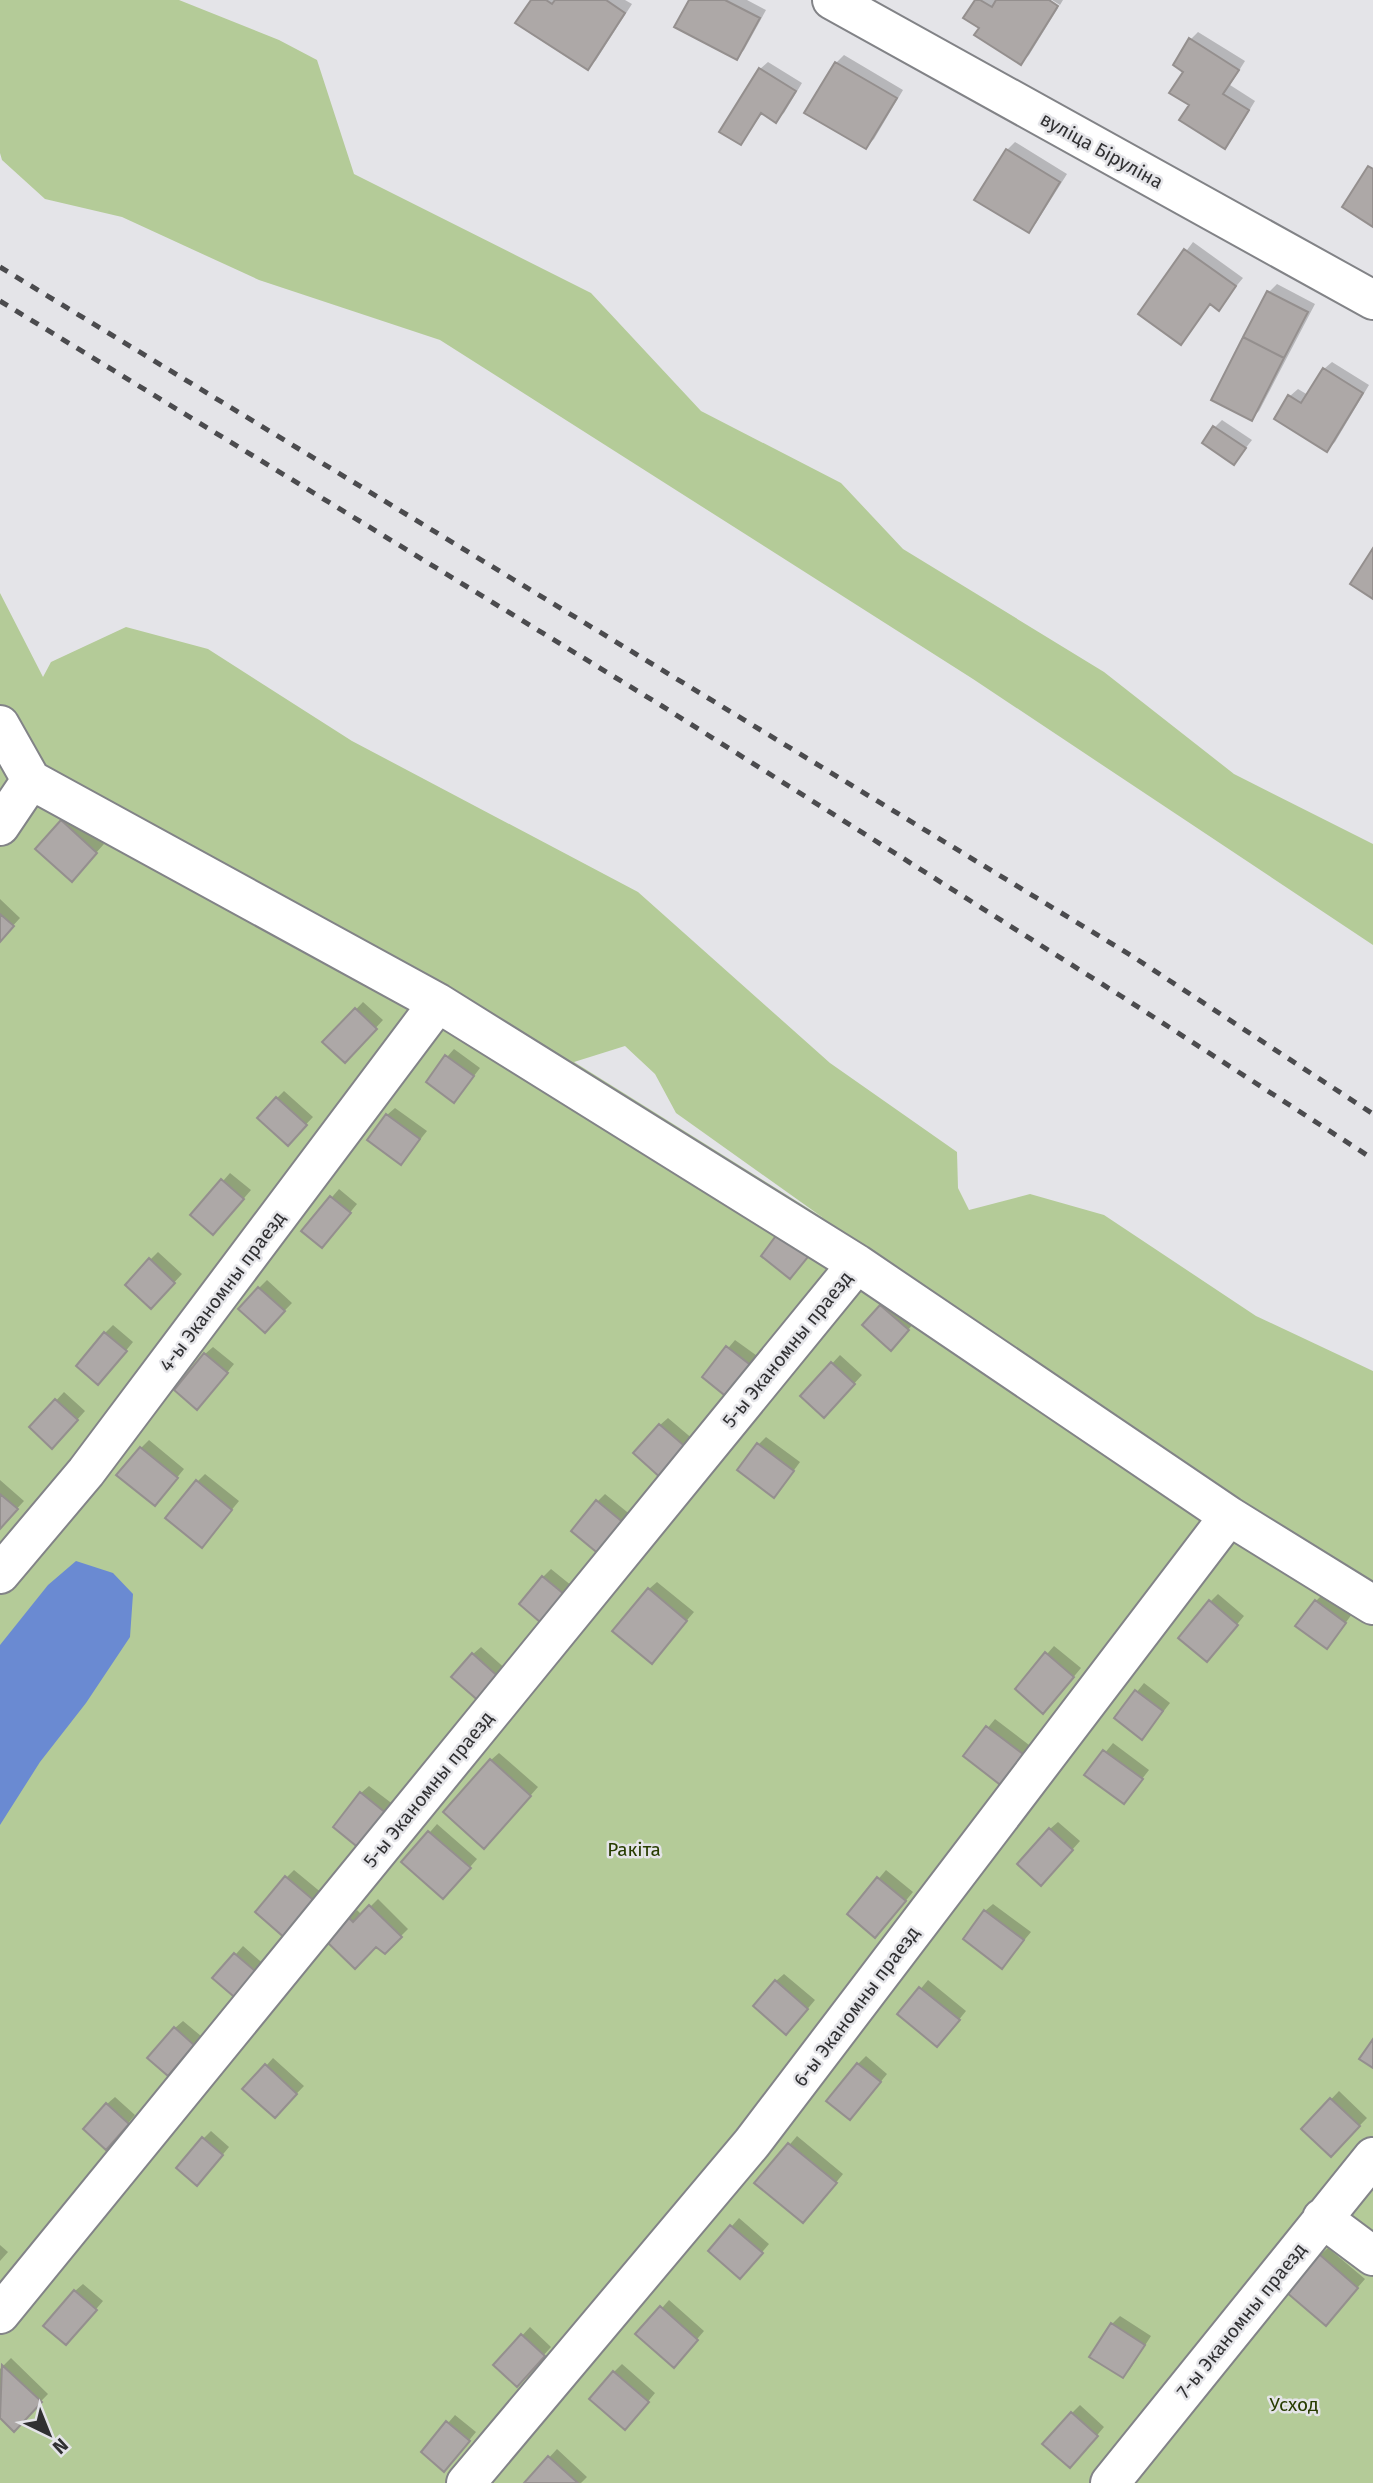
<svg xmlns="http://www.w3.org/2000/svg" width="1373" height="2483" font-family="'Fira Sans',sans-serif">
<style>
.green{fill:#b4cb98;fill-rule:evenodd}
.water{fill:#6a8ad2}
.shadow{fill:#0003}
.building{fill:#ada8a7;stroke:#948f8e;stroke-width:2}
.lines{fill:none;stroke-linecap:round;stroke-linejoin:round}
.minor-casing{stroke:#828387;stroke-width:42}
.minor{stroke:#fff;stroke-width:38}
.rail{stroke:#4b4b4e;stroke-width:5;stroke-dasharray:9 9;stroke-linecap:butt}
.labels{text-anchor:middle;stroke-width:5;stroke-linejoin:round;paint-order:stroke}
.street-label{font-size:19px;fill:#303032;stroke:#e4e4e8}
.park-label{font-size:19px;fill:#273c00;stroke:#e4e4e8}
</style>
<rect width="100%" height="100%" fill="#e4e4e8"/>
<path class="green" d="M0 0H179L279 40 317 60 354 174 591 293 701 411 841 483 903 549 1104 672 1234 774 1373 844V945L973 679 440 340 259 280 122 217 45 199 2 160 0 153Z
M0 593 43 677 51 662 126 627 208 649 352 741 638 892 830 1063 957 1152 958 1188 969 1210 1030 1194 1104 1215 1256 1316 1373 1371V2483H0ZM625 1046 655 1074 676 1113 822 1217 574 1062Z"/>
<path class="water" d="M76 1561 113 1573 133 1594 130 1637 86 1703 40 1762 0 1825V1645L48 1585Z"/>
<path class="shadow" d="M533 0H625L632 4 596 60 588 68Z
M691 0H747L766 10 744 50 736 58Z
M977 0H1046L1058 8 1029 55 1021 63 981 27Z
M1052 0H1063L1060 5Z
M1198 32 1245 61 1230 85 1255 101 1232 139 1224 146 1186 71 1191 39Z
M844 55 903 90 874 139 866 147 836 63Z
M768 62 802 83 784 113 776 120 763 112 741 143 760 69Z
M1015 142 1067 174 1036 223 1028 231 977 199 1007 150Z
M1193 242 1243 278 1218 308 1211 303 1181 343 1140 313Z
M1277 284 1315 304 1259 411 1251 419 1269 292Z
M1332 362 1369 385 1335 442 1327 450 1290 396 1298 389 1308 395 1324 369Z
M1222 420 1252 440 1234 463 1215 427Z
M70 814 104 844 79 872 62 822Z
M0 899 20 918 0 940Z
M363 1002 383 1020 345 1061 325 1042Z
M454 1049 480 1068 461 1093 447 1057Z
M284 1091 313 1117 295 1136 277 1098Z
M395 1108 427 1131 401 1163 387 1115Z
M230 1173 251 1190 221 1225 223 1181Z
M339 1189 357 1204 329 1238 303 1231Z
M158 1252 182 1274 159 1299 150 1260Z
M267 1280 292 1303 265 1331 259 1288Z
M889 1298 915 1322 898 1341 881 1306Z
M113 1325 133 1342 106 1375 105 1333Z
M735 1340 760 1358 728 1396 704 1377Z
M213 1347 234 1364 205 1400V1354Z
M840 1355 862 1375 832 1408 802 1396Z
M64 1392 85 1411 60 1439 32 1427Z
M668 1418 694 1440 662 1476 660 1425Z
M766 1437 800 1462 781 1488 758 1445Z
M149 1440 184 1469 162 1496 141 1448Z
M205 1474 239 1501 202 1546 197 1482Z
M0 1480 24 1501 0 1527Z
M605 1494 632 1516 607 1545 597 1502Z
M551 1569 577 1590 547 1625 543 1577Z
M657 1582 694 1612 659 1653 649 1589Z
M1324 1593 1352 1614 1334 1639 1316 1601Z
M1218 1594 1244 1616 1214 1652 1210 1602Z
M1054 1646 1081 1668 1051 1704 1047 1654Z
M481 1647 508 1671 488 1693 473 1654Z
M1144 1683 1170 1703 1149 1730 1116 1718Z
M995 1719 1033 1748 1011 1777 966 1755Z
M1113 1743 1149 1770 1124 1802 1087 1775Z
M499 1753 538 1787 492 1839 491 1760Z
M369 1786 394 1805 367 1839 361 1793Z
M1058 1822 1080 1841 1049 1876 1050 1829Z
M437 1824 477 1859 451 1889 404 1862Z
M294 1870 323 1894 294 1929 286 1878Z
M886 1870 913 1892 883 1928 849 1914Z
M378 1899 408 1929 385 1952 376 1944 328 1940 357 1910 362 1915Z
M993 1904 1031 1932 1002 1967 985 1911Z
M243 1946 267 1967 239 1999 215 1978Z
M784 1974 815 2000 794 2025 776 1981Z
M928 1980 966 2011 945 2037 900 2014Z
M183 2021 201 2036 176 2066 175 2028Z
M866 2056 887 2074 858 2110V2064Z
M273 2058 304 2086 275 2116 266 2066Z
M1339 2091 1367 2118 1331 2155 1303 2129Z
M115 2097 135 2115 114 2140 107 2104Z
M211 2131 229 2147 205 2176 203 2139Z
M797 2136 843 2174 811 2213 757 2183Z
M739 2218 769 2244 748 2269 710 2251Z
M0 2245 8 2252 0 2261Z
M1328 2248 1365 2279 1333 2316 1320 2255Z
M83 2284 103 2301 74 2335 75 2291Z
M669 2300 704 2331 681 2358 662 2308Z
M1120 2316 1151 2336 1130 2369 1123 2376 1112 2324Z
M530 2327 551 2347 524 2377 495 2365Z
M11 2358 48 2394 14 2429 0 2416V2369Z
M622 2364 655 2393 633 2420 614 2372Z
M1080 2405 1104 2427 1078 2458 1072 2413Z
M455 2415 476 2432 451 2462 423 2452Z
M557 2449 587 2477 581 2483H526Z"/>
<path class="building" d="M531 0H546L552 4 555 0H606L625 13 588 70 515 23Z
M689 0H725L760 18 737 60 674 27Z
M975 0H980L992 7 996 0H1049L1058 6 1021 65 974 35 979 28 963 18Z
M1189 38 1239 70 1223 94 1249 110 1225 149 1179 120 1189 105 1169 93 1183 72 1173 65Z
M835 62 897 98 866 149 804 113Z
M759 68 796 91 776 123 761 113 741 145 719 132Z
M1006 149 1060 182 1029 233 974 200Z
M1368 166 1373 169V227L1342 207Z
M1184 249 1236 286 1219 311 1210 304 1181 345 1138 314Z
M1267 291 1308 312 1284 358 1243 337Z
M1243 337 1284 358 1252 421 1211 400Z
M1323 368 1363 393 1327 452 1274 419 1288 395 1301 403Z
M1213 426 1246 448 1234 465 1202 443Z
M1373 548V599L1350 584Z
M61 820 97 853 72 882 35 849Z
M0 914 14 926 0 942Z
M355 1008 377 1029 345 1063 322 1042Z
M445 1055 474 1076 454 1103 426 1082Z
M276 1097 307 1125 288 1146 257 1118Z
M386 1114 420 1139 401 1165 367 1140Z
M221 1179 244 1199 213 1235 190 1215Z
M330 1196 351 1213 322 1248 301 1231Z
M781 1229 812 1252 790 1279 761 1256Z
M149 1258 175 1283 151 1309 125 1285Z
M258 1287 285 1311 265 1333 238 1309Z
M880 1305 909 1330 891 1351 862 1325Z
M104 1332 127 1351 98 1385 76 1366Z
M726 1346 753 1367 728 1398 702 1377Z
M204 1353 228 1373 197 1410 174 1390Z
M831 1362 855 1384 824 1418 800 1396Z
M55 1399 78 1420 52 1449 29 1427Z
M659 1424 688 1449 662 1479 633 1453Z
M757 1443 794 1471 774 1498 737 1470Z
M140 1447 178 1478 155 1506 116 1475Z
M196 1480 232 1510 202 1548 165 1518Z
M0 1494 18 1509 0 1529Z
M596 1500 625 1524 600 1555 571 1531Z
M542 1576 570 1599 547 1628 519 1604Z
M648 1588 687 1621 652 1664 612 1631Z
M1209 1600 1238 1625 1207 1662 1178 1638Z
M1315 1600 1346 1623 1327 1649 1295 1626Z
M1045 1652 1074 1677 1043 1714 1015 1689Z
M472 1653 502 1680 481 1703 451 1677Z
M1135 1690 1163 1711 1142 1740 1114 1718Z
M986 1726 1027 1757 1003 1787 963 1756Z
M1103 1750 1143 1779 1124 1804 1084 1775Z
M490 1759 531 1796 484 1849 443 1812Z
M360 1792 387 1814 360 1849 333 1827Z
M1049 1828 1073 1850 1041 1886 1017 1864Z
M428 1831 471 1868 443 1899 401 1862Z
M285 1876 317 1903 286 1939 255 1912Z
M877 1877 906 1901 875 1938 847 1914Z
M369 1905 402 1937 385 1954 376 1947 355 1969 325 1940 348 1917 353 1922Z
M984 1910 1024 1940 1002 1969 963 1939Z
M234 1953 261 1976 239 2001 212 1978Z
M775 1980 808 2009 786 2035 753 2006Z
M919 1987 960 2020 937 2047 897 2014Z
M174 2027 194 2045 168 2076 147 2058Z
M1373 2039V2068L1359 2059Z
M857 2063 881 2082 850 2120 826 2101Z
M265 2064 297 2094 275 2118 242 2089Z
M1330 2098 1360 2126 1331 2157 1301 2129Z
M106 2103 129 2124 106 2150 83 2129Z
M202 2137 223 2155 197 2186 176 2168Z
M788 2143 837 2183 803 2223 754 2183Z
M730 2225 763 2253 740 2279 708 2251Z
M1319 2254 1358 2288 1326 2326 1286 2292Z
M74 2290 97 2310 66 2345 43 2326Z
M660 2306 698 2340 674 2368 635 2334Z
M1111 2323 1145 2345 1123 2378 1089 2357Z
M521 2334 545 2356 517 2387 493 2365Z
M2 2365 42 2402 14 2432 0 2418Z
M613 2371 649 2402 625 2430 589 2399Z
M1071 2412 1098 2436 1070 2468 1042 2444Z
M446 2421 470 2441 444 2472 421 2452Z
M548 2456 578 2483H524Z"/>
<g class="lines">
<defs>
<path id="minor" d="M832 0 1373 300
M0 725 31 780 438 1003 857 1264 1229 1516 1373 1605
M0 826 31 780
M0 1574 86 1472 438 1003
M1322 2218 1373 2256
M0 2314 857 1264
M466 2483 752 2143 1229 1516
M1110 2483 1373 2157"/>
</defs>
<use href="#minor" class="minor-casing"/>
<use href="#minor" class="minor"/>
<path class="rail" d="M0 267 1132 956 1373 1114
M0 301 662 706 1121 996 1373 1159"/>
</g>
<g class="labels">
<g class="street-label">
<text transform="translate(1102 150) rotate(29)" y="7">вуліца Біруліна</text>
<text transform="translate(222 1291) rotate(-53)" y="7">4-ы Эканомны праезд</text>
<text transform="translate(787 1349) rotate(-51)" y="7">5-ы Эканомны праезд</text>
<text transform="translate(428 1789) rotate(-51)" y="7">5-ы Эканомны праезд</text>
<text transform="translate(856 2006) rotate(-53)" y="7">6-ы Эканомны праезд</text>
<text transform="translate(1241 2320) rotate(-51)" y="7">7-ы Эканомны праезд</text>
</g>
<g class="park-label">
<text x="634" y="1856">Ракіта</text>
<text x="1294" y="2411">Усход</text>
</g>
</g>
<g transform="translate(49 2434) rotate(137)" stroke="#e4e4e8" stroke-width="5" paint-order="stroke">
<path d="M0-5L12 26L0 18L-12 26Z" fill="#303032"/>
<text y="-10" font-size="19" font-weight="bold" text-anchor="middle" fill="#303032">N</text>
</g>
</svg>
